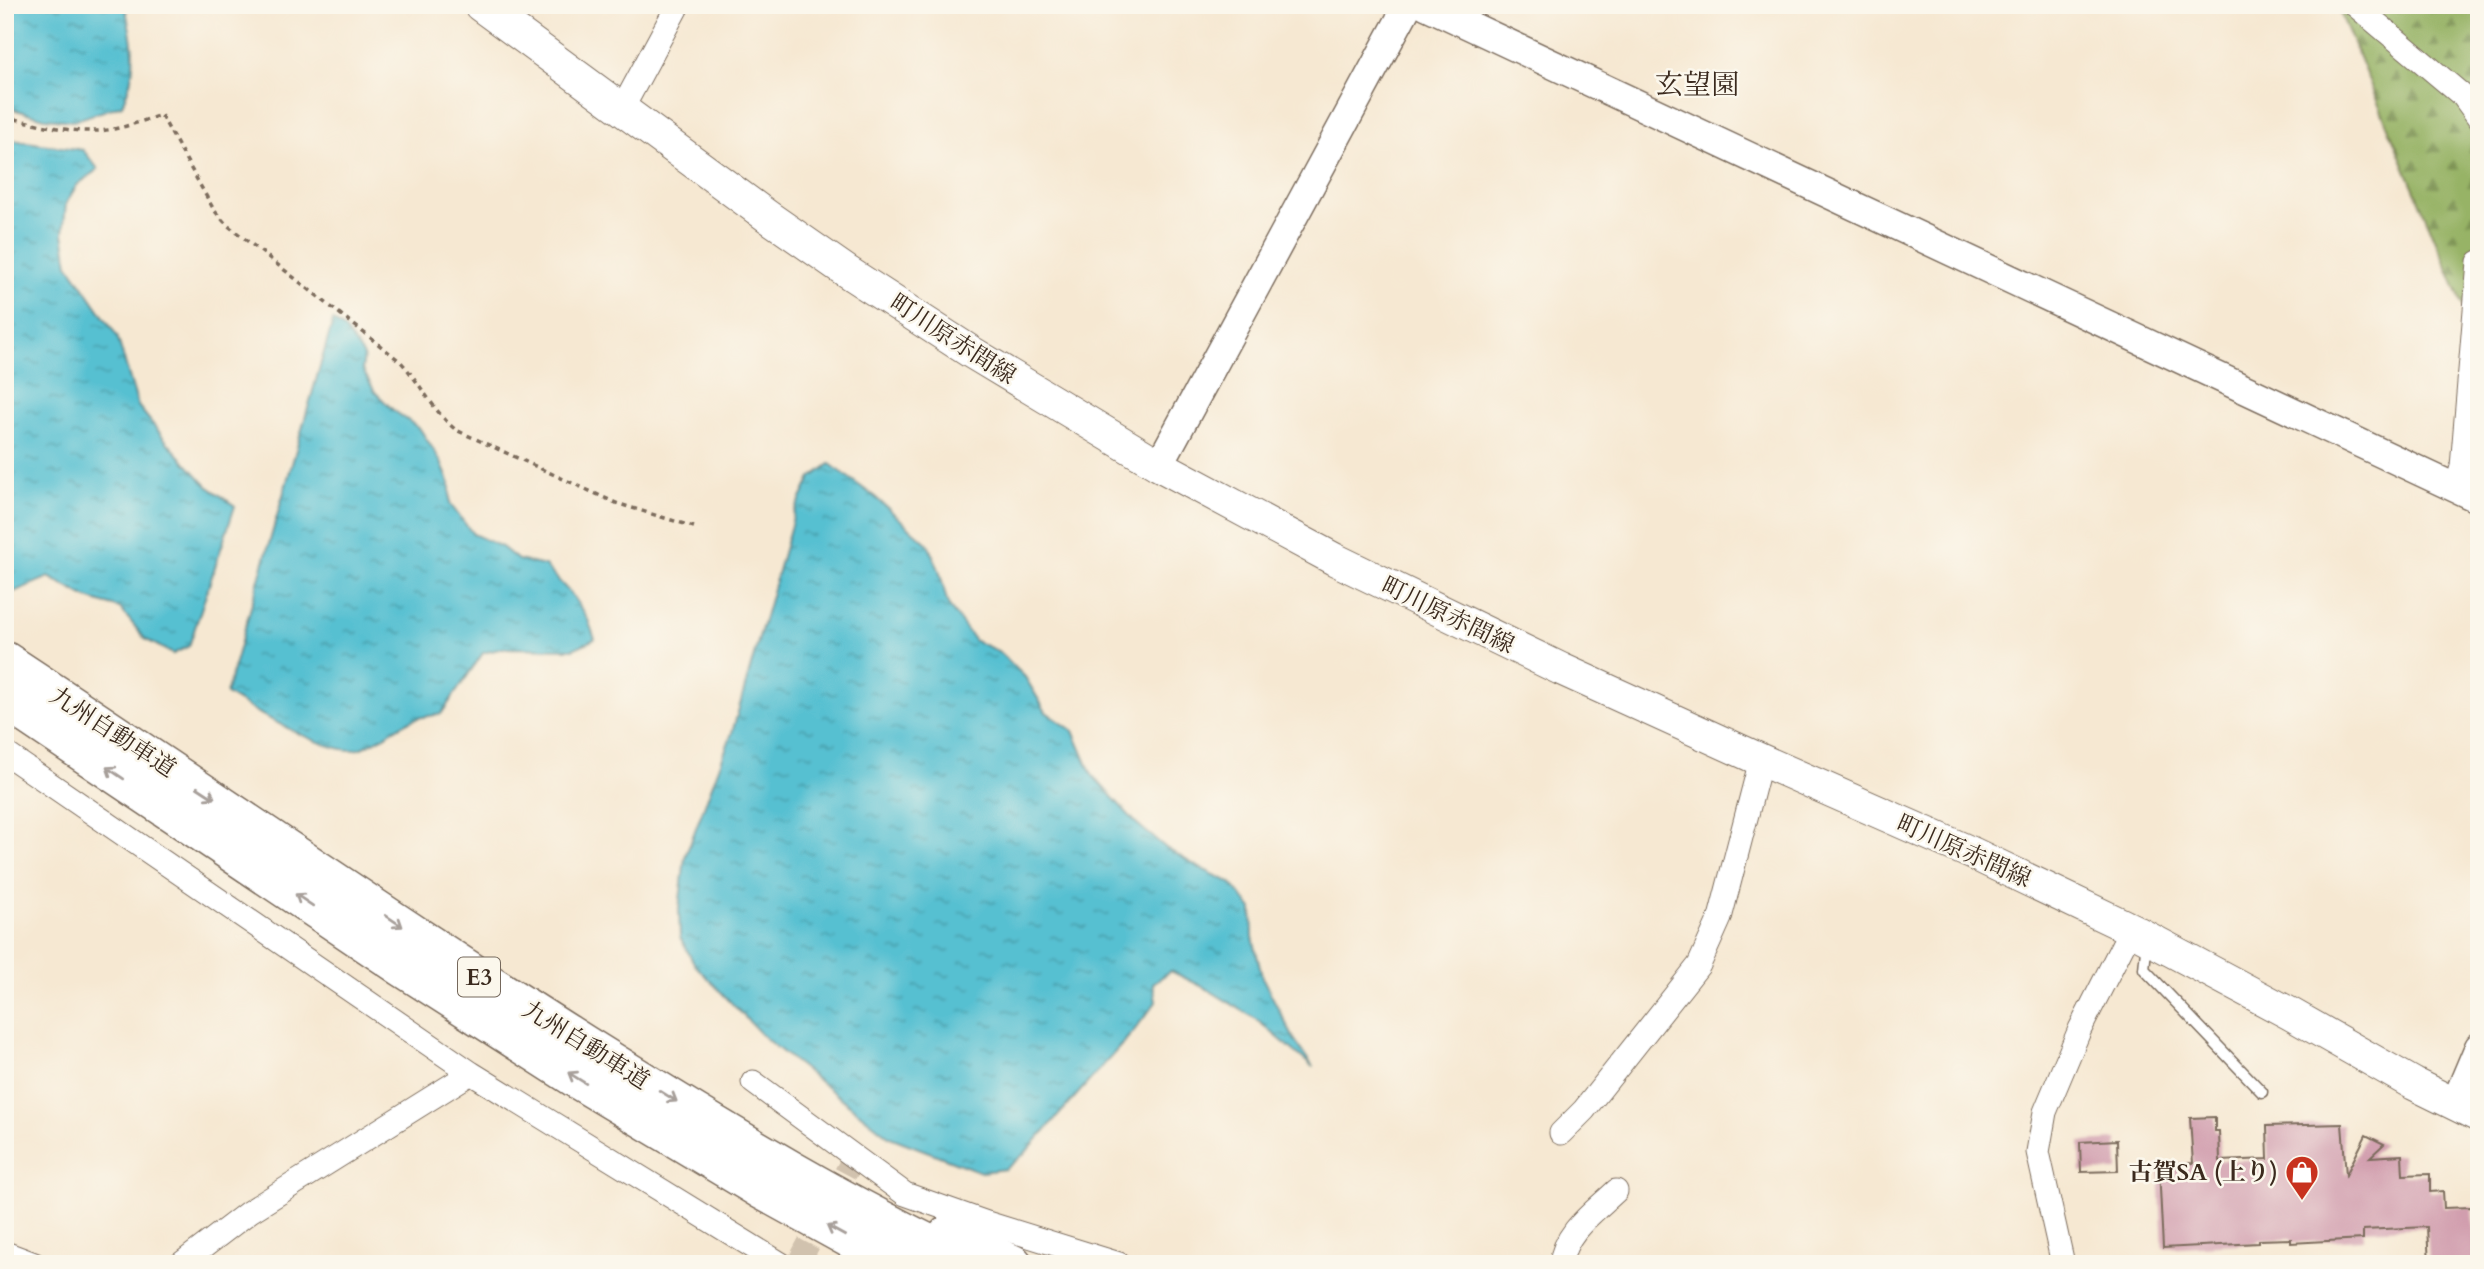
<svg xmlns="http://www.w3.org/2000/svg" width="2484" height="1269" font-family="Cardo,'Noto Serif JP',serif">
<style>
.forest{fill:url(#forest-firs);stroke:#696e42;stroke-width:2}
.water{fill:url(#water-ripples);stroke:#487578;stroke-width:2}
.building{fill:#d19eae}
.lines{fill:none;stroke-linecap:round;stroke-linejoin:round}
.minor-tunnel{stroke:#d1c2ae;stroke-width:23;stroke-dasharray:23 11;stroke-linecap:butt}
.service-casing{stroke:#7c6c5d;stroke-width:13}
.minor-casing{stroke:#7c6c5d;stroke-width:25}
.tertiary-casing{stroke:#7c6c5d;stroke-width:31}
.secondary-casing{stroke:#7c6c5d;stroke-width:34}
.motorway-casing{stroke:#7c6c5d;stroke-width:41}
.path{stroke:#7c6c5d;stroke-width:3.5;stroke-dasharray:5 5;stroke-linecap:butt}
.service{stroke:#fff;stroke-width:10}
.minor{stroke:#fff;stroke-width:23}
.tertiary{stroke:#fff;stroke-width:28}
.secondary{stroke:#fff;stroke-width:32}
.motorway{stroke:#fff;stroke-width:38}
.oneway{stroke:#a79f9a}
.labels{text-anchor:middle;stroke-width:5;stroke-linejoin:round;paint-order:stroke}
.shield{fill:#fbf7ec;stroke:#75685c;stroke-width:2}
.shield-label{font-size:23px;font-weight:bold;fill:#3b2a1e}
.street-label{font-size:24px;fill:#3b2a1e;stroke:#fbf7ec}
.poi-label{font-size:24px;font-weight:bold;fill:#3b2a1e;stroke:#fbf7ec;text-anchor:end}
.quarter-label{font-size:28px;fill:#3b2a1e;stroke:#fbf7ec}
</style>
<defs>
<pattern id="forest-firs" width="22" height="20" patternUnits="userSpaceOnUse" patternTransform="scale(1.75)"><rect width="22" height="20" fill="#97b366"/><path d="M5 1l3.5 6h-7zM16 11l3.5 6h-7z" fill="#7c9253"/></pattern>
<pattern id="water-ripples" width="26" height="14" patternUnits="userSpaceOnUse" patternTransform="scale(1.75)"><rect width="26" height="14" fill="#56c0d1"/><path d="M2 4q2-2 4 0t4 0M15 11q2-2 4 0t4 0" fill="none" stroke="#489ca9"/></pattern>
</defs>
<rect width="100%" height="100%" fill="#fbf7ec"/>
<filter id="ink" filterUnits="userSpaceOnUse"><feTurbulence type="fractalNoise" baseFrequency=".0143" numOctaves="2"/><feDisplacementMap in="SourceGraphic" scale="14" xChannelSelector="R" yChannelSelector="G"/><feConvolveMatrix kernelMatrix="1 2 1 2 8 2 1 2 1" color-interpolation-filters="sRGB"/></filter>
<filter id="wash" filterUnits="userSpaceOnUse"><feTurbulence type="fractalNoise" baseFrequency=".00686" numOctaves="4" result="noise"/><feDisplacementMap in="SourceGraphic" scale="28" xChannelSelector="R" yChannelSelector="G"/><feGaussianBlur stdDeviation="1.57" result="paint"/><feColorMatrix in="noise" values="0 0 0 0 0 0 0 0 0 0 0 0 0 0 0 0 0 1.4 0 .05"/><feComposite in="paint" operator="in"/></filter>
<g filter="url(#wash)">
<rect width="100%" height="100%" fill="#f6e8d2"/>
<path class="forest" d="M2337 5H2479V344Z"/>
<path class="water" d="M5 5H125C133 46 140 65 122 105L73 121 45 118 5 107Z
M5 139 83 150 98 169 77 185 66 203 63 234 68 264 117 336 138 406 167 442 207 486 235 506 189 646 173 654 145 639 120 608 87 598 49 577 9 594 5 593Z
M333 321 344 329 364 356 362 369 375 392 393 410 420 429 440 460 450 484V504L473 534 502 547 518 560 545 566 573 596 588 620 595 639 573 649 503 648 483 653 441 714C433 716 423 716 415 719 397 725 379 743 358 749 333 757 250 709 226 694Z
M830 464 875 497 928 544 939 570 948 605 975 641 998 651 1025 677 1046 712 1073 731 1092 775 1137 824 1166 848 1200 868 1231 883 1252 909 1253 937 1262 977 1294 1039 1313 1067 1256 1019 1207 989 1171 971 1153 983 1156 1002 1132 1033 1024 1154 1005 1169 981 1172 890 1137 766 1039 695 965 680 937 679 909 685 857 732 733 795 511 811 478Z"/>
<g id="blocks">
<path class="building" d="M2215 1117V1131H2219L2220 1161 2268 1159 2267 1126 2342 1124 2346 1175 2366 1135 2384 1144 2370 1157 2402 1155 2403 1175 2430 1174V1192L2443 1191 2444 1208 2472 1207 2475 1245H2479V1264H2429L2427 1227 2363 1230V1239L2291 1243V1239L2258 1240V1243L2163 1248 2159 1168 2161 1164 2193 1163 2190 1118Z
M2117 1140 2118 1171 2081 1172 2080 1142Z"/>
</g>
</g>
<g filter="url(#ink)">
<use href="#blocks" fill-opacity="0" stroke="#7c6c5d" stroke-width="2"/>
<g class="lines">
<path class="minor-tunnel" d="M798 1264 854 1157"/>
<defs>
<path id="service" d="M2147 940 2144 969 2262 1092"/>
<path id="minor" d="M2355 5 2463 96 2479 118
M622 109 678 5
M2456 488 2462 467 2479 262
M5 753 471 1073 781 1264
M753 1082 905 1194 987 1223 1119 1264
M1561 1133 1584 1110 1699 965 1720 918 1761 760
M5 1253 34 1264
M181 1264 249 1212 471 1073
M1561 1264C1564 1232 1594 1212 1616 1191
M2063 1264 2038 1152 2045 1112 2080 1029 2131 929"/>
<path id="tertiary" d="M1426 5 2479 499
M1159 465 1408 5
M2455 1104 2479 1047"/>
<path id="secondary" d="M480 5 767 216 846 271 971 352 1159 465 1334 559 1561 669 1761 760 1974 854 2131 929 2289 1013 2414 1084 2479 1116"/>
<path id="motorway" d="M5 661C209 795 410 936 617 1065 731 1136 848 1207 971 1264
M5 700 402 967 580 1081 760 1189 896 1264
M948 1235 1013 1264"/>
</defs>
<use href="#service" class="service-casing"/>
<use href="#minor" class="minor-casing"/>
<use href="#tertiary" class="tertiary-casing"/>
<use href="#secondary" class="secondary-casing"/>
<use href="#motorway" class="motorway-casing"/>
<path class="path" d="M5 117C41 124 77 136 114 129 129 126 145 120 161 115L214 210 226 224 401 362C421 384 433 411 456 430L616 503 694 527"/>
<use href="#service" class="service"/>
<use href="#minor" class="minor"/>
<use href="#tertiary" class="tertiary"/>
<use href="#secondary" class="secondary"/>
<use href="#motorway" class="motorway"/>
</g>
<defs><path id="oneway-shaft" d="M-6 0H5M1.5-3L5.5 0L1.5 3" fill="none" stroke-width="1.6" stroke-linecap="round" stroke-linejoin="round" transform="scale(1.75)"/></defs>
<g class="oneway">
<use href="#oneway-shaft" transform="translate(115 773) rotate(-146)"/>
<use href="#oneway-shaft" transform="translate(206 793) rotate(33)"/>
<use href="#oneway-shaft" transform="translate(304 900) rotate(-146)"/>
<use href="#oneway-shaft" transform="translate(394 921) rotate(34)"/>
<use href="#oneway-shaft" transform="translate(577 1078) rotate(-148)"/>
<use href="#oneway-shaft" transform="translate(668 1096) rotate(32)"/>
<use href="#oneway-shaft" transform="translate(836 1231) rotate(-151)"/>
</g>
</g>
<defs>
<symbol id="shop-pin" viewBox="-11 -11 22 30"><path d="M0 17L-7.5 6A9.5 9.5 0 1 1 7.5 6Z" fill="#c8321e" stroke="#fbf7ec"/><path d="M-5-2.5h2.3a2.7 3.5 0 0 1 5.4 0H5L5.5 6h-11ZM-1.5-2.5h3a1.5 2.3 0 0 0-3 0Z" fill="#fff"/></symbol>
</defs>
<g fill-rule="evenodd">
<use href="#shop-pin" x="2283" y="1153" width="38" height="52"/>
</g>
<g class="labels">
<rect class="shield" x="458" y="957.5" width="42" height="39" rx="5"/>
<g class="shield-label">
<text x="479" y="985">E3</text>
</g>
<g class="street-label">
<text transform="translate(953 339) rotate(33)" y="8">町川原赤間線</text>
<text transform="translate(1448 615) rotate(26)" y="8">町川原赤間線</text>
<text transform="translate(113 732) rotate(33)" y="8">九州自動車道</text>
<text transform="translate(1964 851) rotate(24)" y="8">町川原赤間線</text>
<text transform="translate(586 1045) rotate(32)" y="8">九州自動車道</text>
</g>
<g class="poi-label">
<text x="2278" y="1180">古賀SA (上り)</text>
</g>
<g class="quarter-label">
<text x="1697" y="94">玄望園</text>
</g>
</g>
<rect width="2484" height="1269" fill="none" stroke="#fbf7ec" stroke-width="28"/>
</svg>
